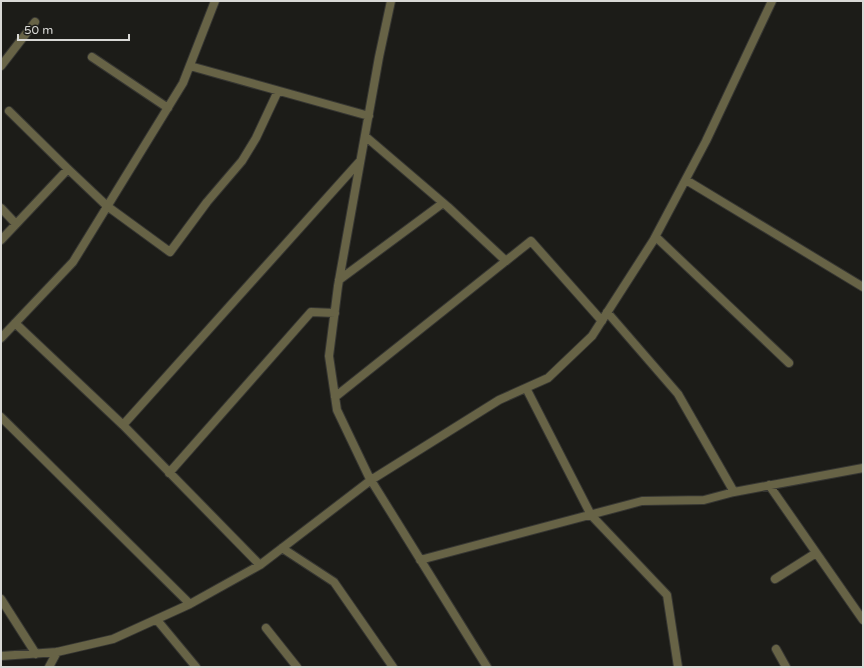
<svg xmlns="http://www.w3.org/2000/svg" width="864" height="668" font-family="'Varela Round',sans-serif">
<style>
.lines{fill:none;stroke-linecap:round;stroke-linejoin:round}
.minor-casing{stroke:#363632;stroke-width:10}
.minor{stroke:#676346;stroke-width:8}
</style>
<rect width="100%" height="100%" fill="#1c1c18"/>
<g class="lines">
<defs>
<path id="minor" d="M391 1 379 57 338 286 329 356 337 410 369 477 487 667
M92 57 168 108
M1 66 35 22
M190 66 369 116
M9 111 68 169 107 206 170 252 207 202 242 161 256 138 278 91
M365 136 448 207 506 261
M686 180 863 287
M1 208 16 224
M656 237 789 363
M1 240 68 169
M339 280 443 203
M607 312 678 394 734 492
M15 323 123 425 260 565
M1 338 73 262 183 83 215 1
M526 388 591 515 667 595 678 667
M335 397 531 241 602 321
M1 417 190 604
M123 425 360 161
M169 473 311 312 335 313
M769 485 863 620
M282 548 334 582 393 667
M420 560 642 501 704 500 734 492 863 468
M775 579 816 553
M1 599 36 654
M157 620 196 667
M266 628 297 667
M776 649 786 667
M1 656 57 652 113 639 190 604 260 565 371 480 499 400 548 378 592 336 653 241 706 141 772 1
M49 667 57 652"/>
</defs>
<use href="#minor" class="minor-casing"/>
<use href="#minor" class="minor"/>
</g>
<rect width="864" height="668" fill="none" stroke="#d8d8d5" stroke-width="4"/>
<path d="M18 34v6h111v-6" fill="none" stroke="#d8d8d5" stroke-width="2"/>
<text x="24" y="34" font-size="12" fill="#d8d8d5" stroke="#1c1c18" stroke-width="3" paint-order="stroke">50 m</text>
</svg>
